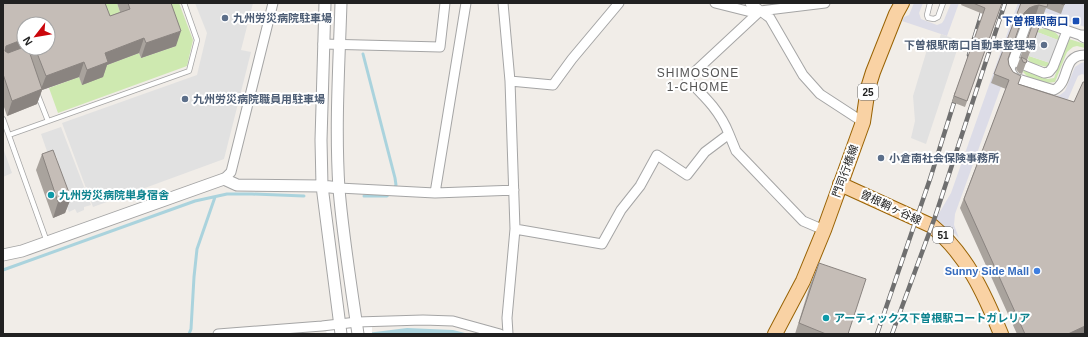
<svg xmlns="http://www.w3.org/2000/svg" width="1088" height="337" font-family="Helvetica,'Noto Sans JP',sans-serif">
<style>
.grass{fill:#cee9b0}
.parking{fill:#e1e1e1}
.plaza{fill:#dcdce7}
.water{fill:#aad3dd}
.pier{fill:#fff}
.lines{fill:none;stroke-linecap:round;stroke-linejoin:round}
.stream{stroke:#aad3dd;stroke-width:3}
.service-casing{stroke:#a5a5a5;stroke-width:6}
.minor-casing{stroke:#a5a5a5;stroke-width:11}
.tertiary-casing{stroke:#a5a5a5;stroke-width:13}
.primary-casing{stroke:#996304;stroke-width:16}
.service{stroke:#fff;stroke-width:4.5}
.minor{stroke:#fff;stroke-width:9}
.tertiary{stroke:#fff;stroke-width:11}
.primary{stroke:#f9d2a4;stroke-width:14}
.rail-casing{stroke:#6f6f6f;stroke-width:4.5}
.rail{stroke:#fff;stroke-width:3;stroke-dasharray:9;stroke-linecap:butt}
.wall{fill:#a9a39d;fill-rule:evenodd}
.shaded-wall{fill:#8a8480}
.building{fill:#c5bdb7;stroke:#8a8480}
.service-dot{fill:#5c6f8a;stroke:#fff;stroke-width:1.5}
.transit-dot{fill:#1a4fb4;stroke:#fff;stroke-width:1.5}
.culture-dot{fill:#0f9aa8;stroke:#fff;stroke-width:1.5}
.shop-dot{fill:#3f7fe0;stroke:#fff;stroke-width:1.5}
.labels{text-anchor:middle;stroke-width:4;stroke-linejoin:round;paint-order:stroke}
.shield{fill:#fff;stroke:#646464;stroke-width:1}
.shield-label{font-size:10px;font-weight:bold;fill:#212121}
.service-label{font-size:11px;font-weight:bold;fill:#4e5e75;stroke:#fff;text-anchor:start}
.transit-label{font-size:11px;font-weight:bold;fill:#164399;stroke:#fff;text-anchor:end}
.street-label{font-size:11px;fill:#212121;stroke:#fff}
.culture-label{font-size:11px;font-weight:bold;fill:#0d838f;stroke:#fff;text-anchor:start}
.shop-label{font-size:11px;font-weight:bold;fill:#366cbe;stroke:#fff;text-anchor:end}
.neighbourhood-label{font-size:12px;letter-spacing:1px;fill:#545454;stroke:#fff}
</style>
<rect width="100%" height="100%" fill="#f1ede8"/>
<path class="grass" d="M94 3H117L124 24 104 31Z
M160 3H179L193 40 187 66 58 113 49 88 79 77 82 84 99 68 139 53 141 58 176 46Z
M1040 29C1048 28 1059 32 1060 40L1049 66 1047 67 1030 63 1028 59 1029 56 1050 63 1058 40 1037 32Z
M1069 39 1085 44V48L1077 46 1073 47 1067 52 1055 82 1047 83 1028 77 1023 72 1024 70 1048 79 1054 78Z"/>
<path class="parking" d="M195 3H253L241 50 251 52 224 159 93 207 62 123 197 75 207 33Z
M1037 32 1058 40 1050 63 1029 56Z
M941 34 960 41 926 144 911 138 915 121 913 96 929 43 937 46Z
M61 127 91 205 84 207V210L77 213 75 209 69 212 51 165 58 162 56 155 49 157 41 134Z
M3 148 12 173 3 177Z"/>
<path class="plaza" d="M914 3H923L919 13 921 19 937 25 942 23 944 20 951 3H959L947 36 902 21 904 17 909 15Z
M1018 3H1085V27L1036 9 1025 12 1004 68 1009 79 1046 96 1051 97 1060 95 1065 91 1075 67 1081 63 1085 62V75L1082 74 1078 76 1068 99 1053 106 1001 87 955 214 954 225 959 238 953 232 935 220 951 193Z"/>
<path class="water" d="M407 328 453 330 469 334H359Z"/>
<path class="pier" d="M372 324V334H327L326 330Z"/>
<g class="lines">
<path class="stream" d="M363 54 395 178 396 185 394 189
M364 196H387L390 193
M3 270 195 201 227 194H252L304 196
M189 334 191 329 194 277 197 249 215 197"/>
<defs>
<path id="service" d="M930 3 927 15 928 18 934 19 938 17 943 3
M37 93 48 121
M3 119 47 242
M9 135 189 71 197 40 184 3"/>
<path id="minor" d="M503 3 510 81 515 229 507 318 508 334
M715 3 751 12 825 3
M750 3 770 18 803 75 820 94 863 122
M1083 36 1036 20C1029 20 1027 22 1025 28L1010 69 1011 72 1015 78 1054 90C1071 82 1061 55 1085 55
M323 44 440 47 445 3
M1014 61 1044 73 1049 72 1053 67 1067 31
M510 81 553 85 572 59 619 3
M729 134C720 111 705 97 687 79L760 11
M224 179 231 172 273 3
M339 188 435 193 514 190
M435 193 466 3
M515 229 602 244 621 210 640 186 657 155 687 175 705 152 729 134 736 151 803 221 824 230
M218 334 322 326 357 322 423 320 453 321 500 334"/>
<path id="tertiary" d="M325 3 321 140 322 186 341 334
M341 3C339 65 335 127 339 189 343 237 351 286 358 334
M1083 36 1085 37
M3 255 22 251 224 179 237 185 322 186 339 188"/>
<path id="primary" d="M840 184 932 226C967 255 984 293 1001 334
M775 334 803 281 824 230 863 122 868 88 873 72 896 14 902 3"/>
</defs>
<use href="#service" class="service-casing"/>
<use href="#minor" class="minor-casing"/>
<use href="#tertiary" class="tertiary-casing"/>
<use href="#primary" class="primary-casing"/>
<use href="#service" class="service"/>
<use href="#minor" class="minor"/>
<use href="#tertiary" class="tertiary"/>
<use href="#primary" class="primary"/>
<defs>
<path id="rail" d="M969 55 985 3
M877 334 930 179 957 93
M892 334 935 217 1005 3"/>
</defs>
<use href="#rail" class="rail-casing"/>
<use href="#rail" class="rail"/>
</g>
<path class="wall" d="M3 3 110 16 120 12 117 3H171L176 46 141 58 139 53 107 65 103 77 82 85 79 77 42 90 37 104 7 116 3 104ZM24 24 48 48H24Z
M962 3H1002L965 107 952 102 983 14 961 5Z
M1021 3H1065L1061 14 1046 8 1022 74 1019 73 1016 69 1035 17 1039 15 1036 14H1031L1025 17 1021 22 1008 59 1009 65 1018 84 1074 102 1085 82V334H1017L960 208 1006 89 991 83Z
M42 154 71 198 65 213 53 218 36 170Z
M819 263 848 334H795L810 285Z"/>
<path class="shaded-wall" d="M1039 5 1036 14H1031L1025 17 1021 22 1024 13 1029 8 1034 6Z
M181 31 176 46 141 58 146 43Z
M144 38 139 53 107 65 103 77 82 85 87 70 105 53Z
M24 39V48L3 60 6 46Z
M84 62 79 77 42 90 37 104 7 116 12 101 41 89 46 76Z
M71 198 65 213 53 218 58 202Z
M1085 326V334H1068Z"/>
<path class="building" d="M3 3H105L110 16 130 9 128 3H171L181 31 146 43 144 38 105 53 108 62 87 70 84 62 46 76 35 48H48V24H24V39L6 46 5 51 8 53 24 47V48H28L42 89 12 101 3 74Z
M973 3H1002L967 101 954 96 985 8Z
M1021 3H1048L1047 7 1039 5 1034 6 1029 8 1024 13 1008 59 1009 65 1013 72 1021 76 1018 84 1074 102 1083 82H1085V326L1068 334H1025L964 199 1009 80 994 74Z
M1059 3H1065L1064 5Z
M1039 15 1043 16 1031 49 1025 46 1035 17Z
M1021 57 1027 60 1026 63 1023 62Z
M53 150 71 198 58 202 42 154Z
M819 263 866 279 848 334H826L799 323Z"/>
<g class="service-dot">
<circle cx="225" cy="18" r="4"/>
<circle cx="1044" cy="45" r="4"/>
<circle cx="185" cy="99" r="4"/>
<circle cx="881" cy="158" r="4"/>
</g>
<rect class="transit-dot" x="1072" y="17" width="8" height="8" rx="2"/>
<g class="culture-dot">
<circle cx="51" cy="195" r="4"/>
<circle cx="826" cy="318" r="4"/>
</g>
<circle class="shop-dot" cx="1037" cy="271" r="4"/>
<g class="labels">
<g class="shield">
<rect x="858" y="84" width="20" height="16" rx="3"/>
<rect x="933" y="227" width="20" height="16" rx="3"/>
</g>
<g class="shield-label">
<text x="868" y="96">25</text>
<text x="943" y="239">51</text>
</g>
<g class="service-label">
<text x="233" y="22">九州労災病院駐車場</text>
<text x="1036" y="49" text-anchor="end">下曽根駅南口自動車整理場</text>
<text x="193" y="103">九州労災病院職員用駐車場</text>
<text x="889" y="162">小倉南社会保険事務所</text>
</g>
<g class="transit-label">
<text x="1068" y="25">下曽根駅南口</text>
</g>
<g class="street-label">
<text transform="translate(845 171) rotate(-70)" y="4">門司行橋線</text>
<text transform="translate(891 207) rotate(25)" y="4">曽根鞘ヶ谷線</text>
</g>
<g class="culture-label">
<text x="59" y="199">九州労災病院単身宿舎</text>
<text x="834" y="322">アーティックス下曽根駅コートガレリア</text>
</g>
<g class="shop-label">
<text x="1029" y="275">Sunny Side Mall</text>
</g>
<g class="neighbourhood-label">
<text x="698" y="77">SHIMOSONE<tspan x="698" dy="14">1-CHOME</tspan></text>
</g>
</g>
<rect width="1088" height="337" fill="none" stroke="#212121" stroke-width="8"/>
<g transform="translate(36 36) rotate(239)"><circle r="19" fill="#ffffff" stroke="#a6a6a6"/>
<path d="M0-3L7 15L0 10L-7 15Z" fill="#cb060c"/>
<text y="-6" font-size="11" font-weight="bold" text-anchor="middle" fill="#212121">N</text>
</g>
</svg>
